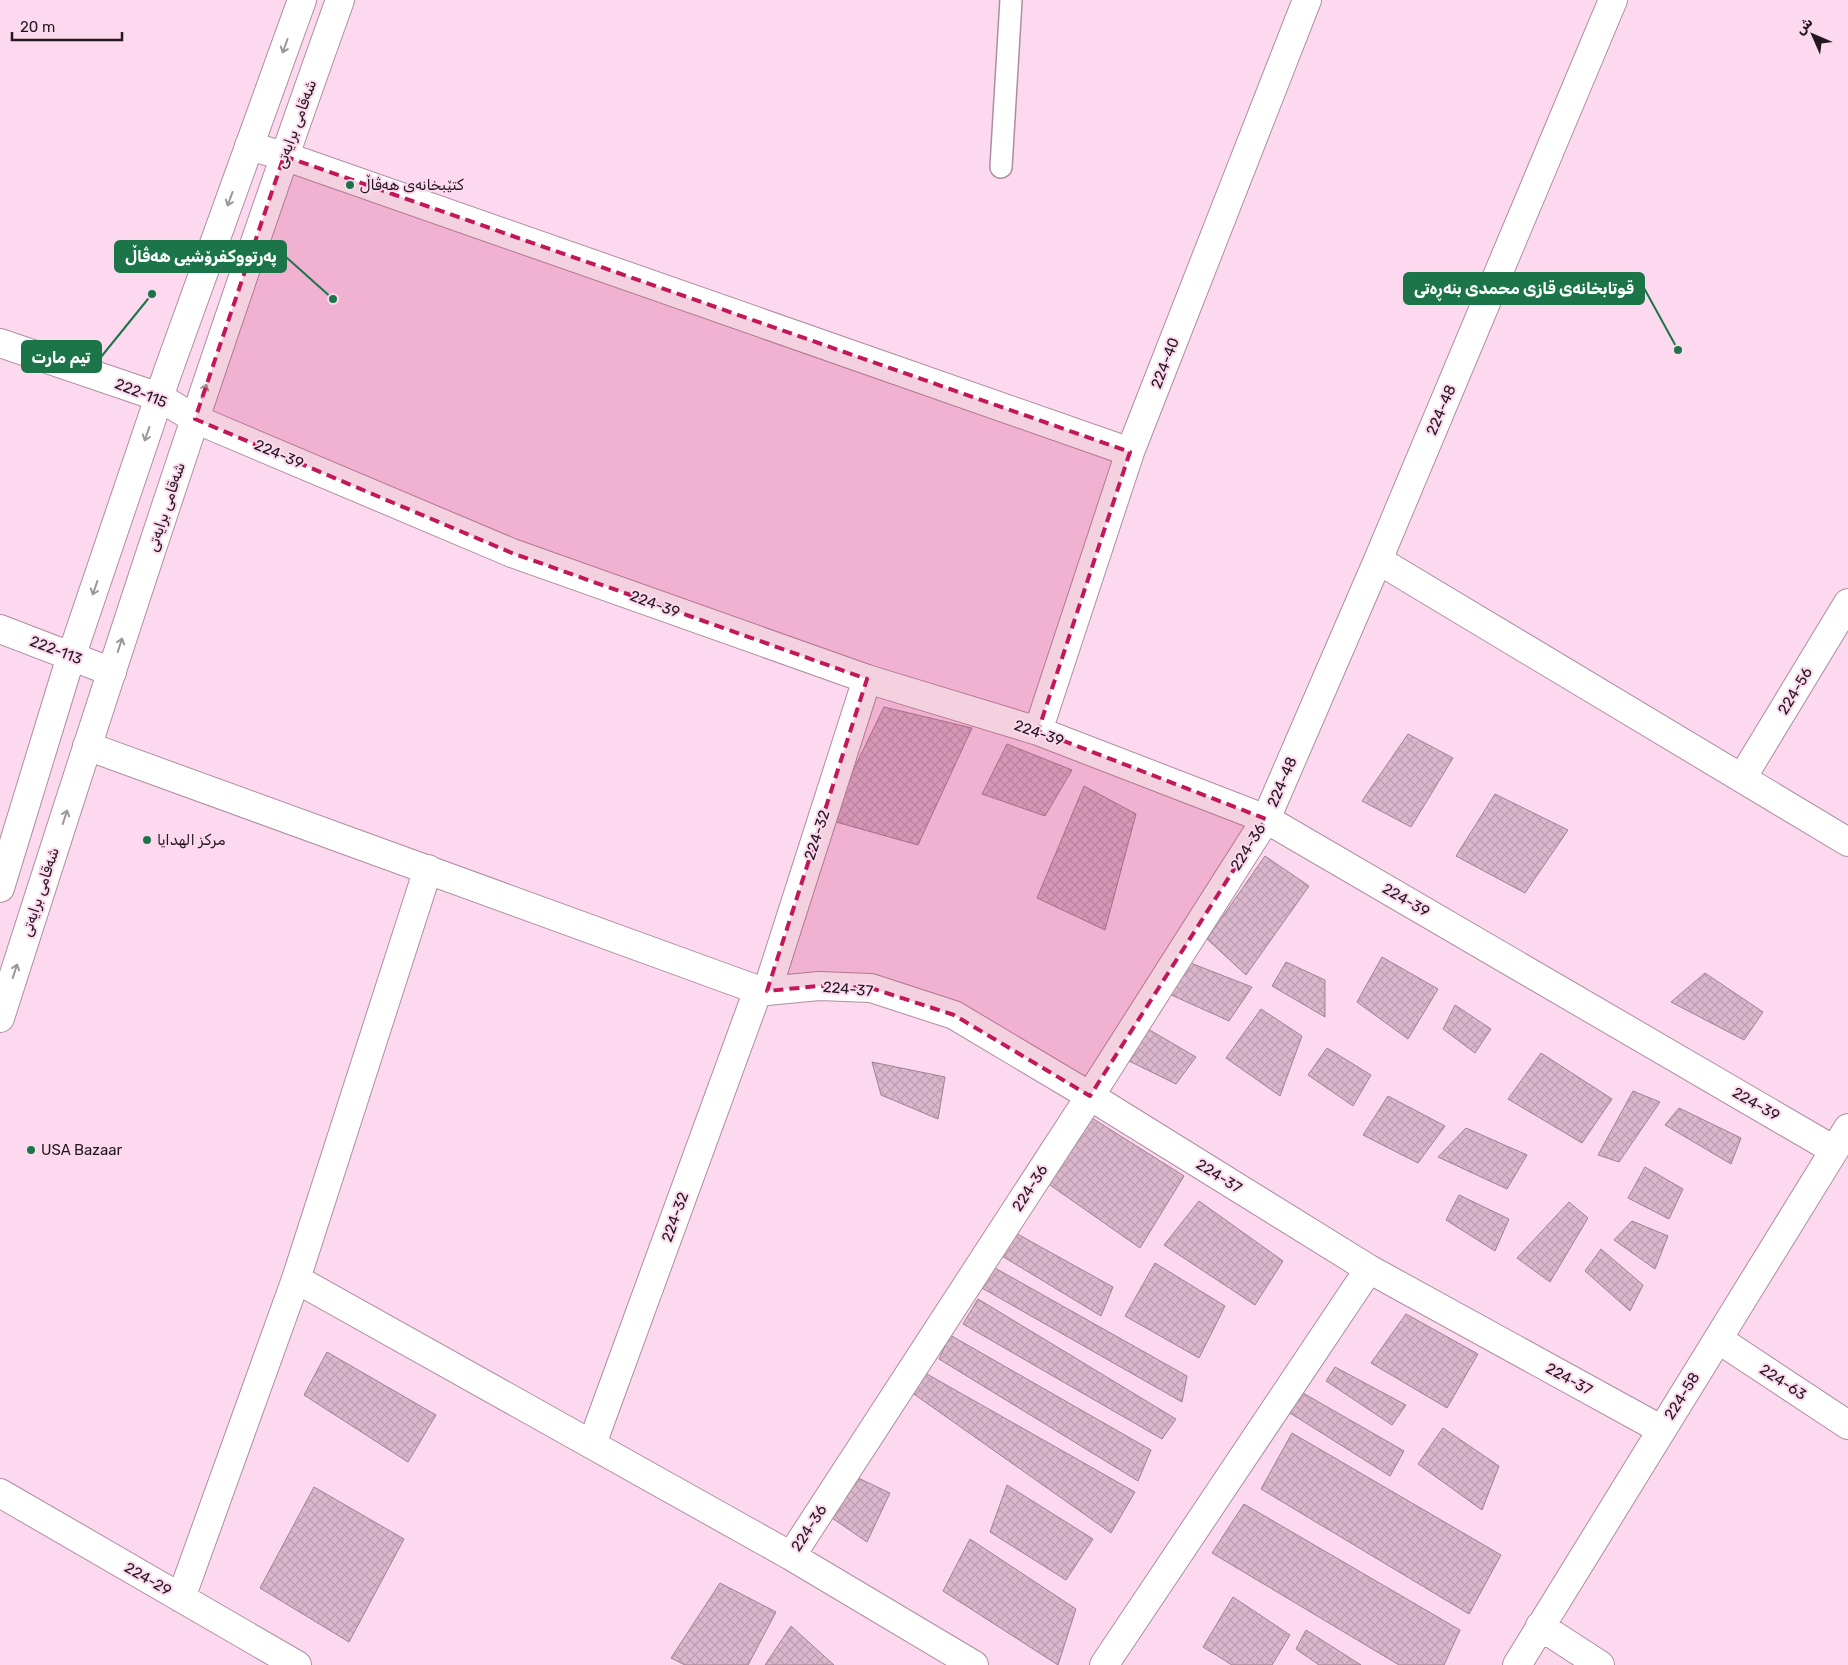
<svg xmlns="http://www.w3.org/2000/svg" width="1848" height="1665" font-family="Rubik,'Noto Sans Arabic',sans-serif">
<style>
.building{fill:url(#building-cross-hatch);stroke:#a28195}
.lines{fill:none;stroke-linecap:round;stroke-linejoin:round}
.lane-casing{stroke:#ae8da2;stroke-width:24}
.street-casing{stroke:#ae8da2;stroke-width:30}
.secondary-casing{stroke:#ae8da2;stroke-width:30}
.lane{stroke:#fff;stroke-width:21}
.street{stroke:#fff;stroke-width:28}
.secondary{stroke:#fff;stroke-width:28}
.oneway{stroke:#9c979a}
.marked{fill:#c2185b;fill-opacity:0.2;stroke:#c2185b;stroke-width:4;stroke-dasharray:10 6;stroke-linejoin:round}
.poi-dot{fill:#1c7549;stroke:#fcd9ee;stroke-width:2}
.labels{text-anchor:middle;stroke-width:4;stroke-linejoin:round;paint-order:stroke}
.street-label{font-size:15px;fill:#24181f;stroke:#fcd9ee}
.poi-label{font-size:15px;fill:#24181f;stroke:#fcd9ee;text-anchor:start}
.leader{fill:none;stroke:#1c7549;stroke-width:2}
.callout-dot{fill:#1c7549;stroke:#fcd9ee;stroke-width:2}
.callout{fill:#1c7549;stroke:#1c7549;stroke-width:2}
.callout-label{font-size:16px;text-anchor:middle;font-weight:bold;fill:#fff}
</style>
<defs>
<pattern id="building-cross-hatch" width="8" height="8" patternUnits="userSpaceOnUse" patternTransform="scale(1.25)"><rect width="8" height="8" fill="#dab7cc"/><path d="M0 0l8 8M0 8l8-8" fill="none" stroke="#bb9daf"/></pattern>
</defs>
<rect width="100%" height="100%" fill="#fcd9ee"/>
<path class="building" d="M884 707 972 728 918 845 829 820Z
M1408 734 1453 758 1411 827 1362 801Z
M1007 744 1072 770 1045 816 982 794Z
M1084 786 1136 814 1105 930 1037 898Z
M1495 794 1568 830 1525 893 1456 856Z
M1265 856 1309 886 1246 975 1207 939Z
M1382 957 1438 989 1408 1039 1357 1002Z
M1188 962 1252 987 1229 1021 1167 993Z
M1286 962 1325 980V1017L1272 986Z
M1705 973 1763 1012 1744 1040 1671 1002Z
M1455 1005 1491 1029 1475 1053 1443 1029Z
M1261 1009 1302 1036 1280 1096 1226 1058Z
M1148 1029 1196 1057 1176 1084 1125 1059Z
M1327 1048 1371 1075 1353 1106 1308 1075Z
M1541 1053 1612 1099 1582 1143 1508 1099Z
M872 1062 945 1077 938 1119 881 1095Z
M1633 1091 1660 1102 1619 1162 1598 1155Z
M1388 1096 1445 1126 1418 1163 1363 1135Z
M1679 1108 1741 1138 1731 1164 1665 1125Z
M1092 1118 1184 1176 1140 1248 1040 1178Z
M1466 1128 1527 1155 1507 1189 1438 1157Z
M1645 1167 1683 1189 1669 1219 1628 1198Z
M1459 1195 1509 1219 1495 1251 1446 1220Z
M1199 1201 1283 1261 1255 1305 1164 1245Z
M1569 1202 1588 1218 1550 1282 1517 1258Z
M1632 1221 1668 1236 1655 1269 1614 1240Z
M1012 1231 1113 1287 1101 1316 1002 1256Z
M1601 1249 1643 1285 1630 1311 1585 1271Z
M1155 1263 1225 1306 1199 1358 1125 1316Z
M995 1268 1187 1376 1182 1402 982 1288Z
M978 1299 1176 1419 1162 1439 963 1324Z
M1406 1314 1478 1354 1447 1408 1371 1363Z
M950 1335 1151 1450 1138 1481 939 1359Z
M327 1352 436 1415 408 1462 304 1395Z
M1335 1367 1406 1405 1392 1425 1326 1381Z
M927 1374 1135 1492 1111 1533 911 1392Z
M1303 1393 1404 1451 1390 1476 1290 1413Z
M1443 1428 1499 1466 1482 1510 1418 1464Z
M1292 1433 1501 1555 1469 1614 1261 1489Z
M854 1476 890 1493 867 1542 832 1518Z
M1007 1485 1093 1539 1066 1580 990 1532Z
M314 1487 404 1539 349 1642 260 1588Z
M1244 1504 1460 1630 1444 1665H1399L1212 1553Z
M970 1539 1076 1609 1058 1665 943 1591Z
M720 1583 776 1612 748 1665H685L671 1658Z
M1233 1597 1290 1635 1272 1665H1232L1203 1647Z
M791 1626 834 1665H765Z
M1306 1630 1361 1665H1319L1296 1649Z"/>
<g class="lines">
<defs>
<path id="lane" d="M1001 167 1011 0"/>
<path id="street" d="M249 146 284 156 1130 452
M0 343 159 397 195 419 512 553 867 679 1038 731 1266 819 1834 1150
M1378 560 1848 842
M0 629 112 672
M1038 731 1130 452 1307 0
M87 746 758 990 767 991 819 986 871 988 954 1015 1090 1096 1369 1269 1662 1430
M1742 778 1848 603
M767 991 867 679
M296 1279 791 1556 974 1665
M1718 1339 1848 1425
M592 1444 758 990
M0 1493 297 1665
M791 1556 1090 1096 1266 819 1378 560 1613 0
M181 1598 296 1279 428 869
M1540 1626 1600 1665
M1104 1665 1369 1269
M1517 1665 1848 1128"/>
<path id="secondary" d="M0 888 68 666 167 374 302 0
M0 1018C109 677 219 337 340 0"/>
</defs>
<use href="#lane" class="lane-casing"/>
<use href="#street" class="street-casing"/>
<use href="#secondary" class="secondary-casing"/>
<use href="#lane" class="lane"/>
<use href="#street" class="street"/>
<use href="#secondary" class="secondary"/>
</g>
<defs><path id="oneway-shaft" d="M-6 0H5M1.5-3L5.5 0L1.5 3" fill="none" stroke-width="1.6" stroke-linecap="round" stroke-linejoin="round" transform="scale(1.25)"/></defs>
<g class="oneway">
<use href="#oneway-shaft" transform="translate(285 46) rotate(110)"/>
<use href="#oneway-shaft" transform="translate(230 199) rotate(110)"/>
<use href="#oneway-shaft" transform="translate(204 391) rotate(-71)"/>
<use href="#oneway-shaft" transform="translate(147 434) rotate(109)"/>
<use href="#oneway-shaft" transform="translate(95 588) rotate(109)"/>
<use href="#oneway-shaft" transform="translate(120 645) rotate(-72)"/>
<use href="#oneway-shaft" transform="translate(65 817) rotate(-72)"/>
<use href="#oneway-shaft" transform="translate(15 971) rotate(-72)"/>
</g>
<path class="marked" d="M284 156 1130 452 1038 731 1266 819 1090 1096 954 1015 871 988 819 986 767 991 867 679 512 553 195 419Z"/>
<g class="poi-dot">
<circle cx="350" cy="185" r="5"/>
<circle cx="147" cy="840" r="5"/>
<circle cx="31" cy="1150" r="5"/>
</g>
<g class="labels">
<g class="street-label">
<text transform="translate(296 124) rotate(-70)" y="5">شەقامی برایەتی</text>
<text transform="translate(1165 363) rotate(-69)" y="5">224-40</text>
<text transform="translate(141 393) rotate(22)" y="5">222-115</text>
<text transform="translate(1441 410) rotate(-67)" y="5">224-48</text>
<text transform="translate(279 454) rotate(23)" y="5">224-39</text>
<text transform="translate(166 507) rotate(-72)" y="5">شەقامی برایەتی</text>
<text transform="translate(655 604) rotate(20)" y="5">224-39</text>
<text transform="translate(56 650) rotate(21)" y="5">222-113</text>
<text transform="translate(1795 691) rotate(-59)" y="5">224-56</text>
<text transform="translate(1039 733) rotate(19)" y="5">224-39</text>
<text transform="translate(1282 782) rotate(-67)" y="5">224-48</text>
<text transform="translate(817 835) rotate(-72)" y="5">224-32</text>
<text transform="translate(1248 847) rotate(-58)" y="5">224-36</text>
<text transform="translate(40 892) rotate(-72)" y="5">شەقامی برایەتی</text>
<text transform="translate(1406 900) rotate(30)" y="5">224-39</text>
<text transform="translate(848 989) rotate(5)" y="5">224-37</text>
<text transform="translate(1756 1104) rotate(30)" y="5">224-39</text>
<text transform="translate(1219 1176) rotate(32)" y="5">224-37</text>
<text transform="translate(1030 1188) rotate(-57)" y="5">224-36</text>
<text transform="translate(675 1217) rotate(-70)" y="5">224-32</text>
<text transform="translate(1569 1379) rotate(29)" y="5">224-37</text>
<text transform="translate(1783 1382) rotate(33)" y="5">224-63</text>
<text transform="translate(1682 1396) rotate(-58)" y="5">224-58</text>
<text transform="translate(809 1528) rotate(-57)" y="5">224-36</text>
<text transform="translate(148 1579) rotate(30)" y="5">224-29</text>
</g>
<g class="poi-label">
<text x="360" y="190">کتێبخانەی هەڤاڵ</text>
<text x="157" y="845">مركز الهدايا</text>
<text x="41" y="1155">USA Bazaar</text>
</g>
</g>
<path class="leader" d="M333 299L286 257M1678 350L1644 288M152 294L101 357"/>
<g class="callout-dot">
<circle cx="333" cy="299" r="5"/>
<circle cx="1678" cy="350" r="5"/>
<circle cx="152" cy="294" r="5"/>
</g>
<g class="callout">
<rect x="115" y="241" width="171" height="31" rx="5"/>
<rect x="1404" y="273" width="240" height="31" rx="5"/>
<rect x="22" y="341" width="79" height="31" rx="5"/>
</g>
<g class="callout-label">
<text x="201" y="262">پەرتووکفرۆشیی هەڤاڵ</text>
<text x="1524" y="294">قوتابخانەی قازی محمدی بنەڕەتی</text>
<text x="61" y="363">تيم مارت</text>
</g>
<g transform="translate(1813 35) rotate(315)" stroke="#fcd9ee" stroke-width="4" paint-order="stroke">
<path d="M0-4L9 19L0 12L-9 19Z" fill="#24181f"/>
<text y="-8" font-size="14" font-weight="bold" text-anchor="middle" fill="#24181f">ش</text>
</g>
<path d="M12 32v8h110v-8" fill="none" stroke="#24181f" stroke-width="2.5"/>
<text x="20" y="32" font-size="15" fill="#24181f" stroke="#fcd9ee" stroke-width="4" paint-order="stroke">20 m</text>
</svg>
